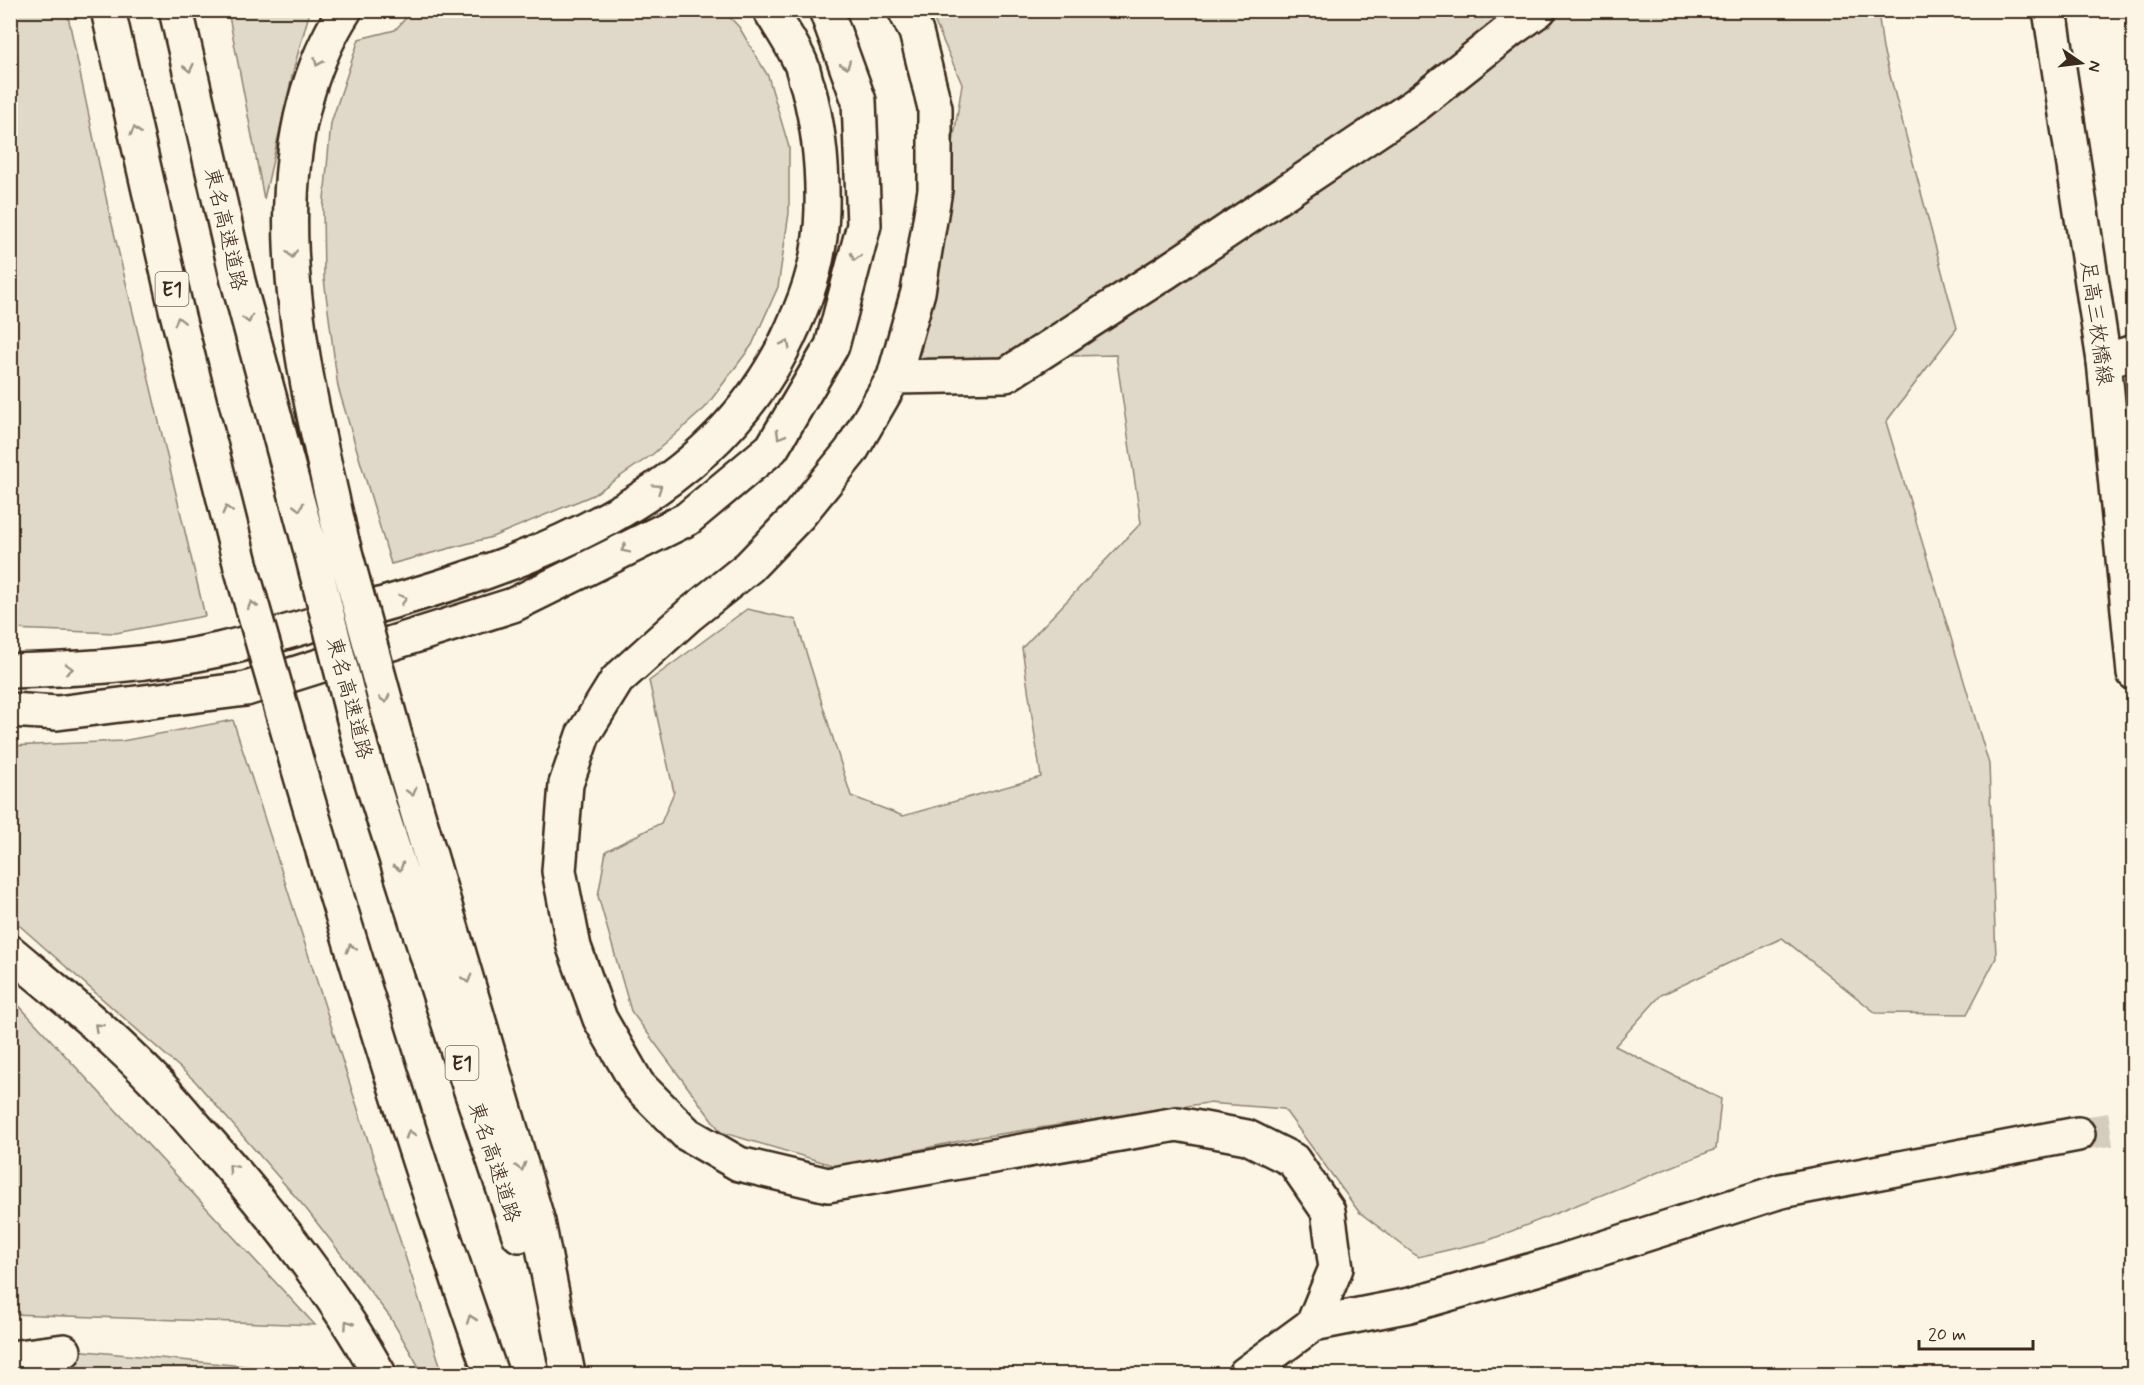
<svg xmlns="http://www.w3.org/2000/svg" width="2144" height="1385" font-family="Mynerve,'Klee One',sans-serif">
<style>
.green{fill:#e0d8c8;stroke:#8e8173;stroke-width:1.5}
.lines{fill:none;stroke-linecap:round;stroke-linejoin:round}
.minor-tunnel{stroke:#d5ccbd;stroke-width:33;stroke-dasharray:33 16;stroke-linecap:butt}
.minor-casing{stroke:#3b2a1e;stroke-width:38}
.major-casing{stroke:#3b2a1e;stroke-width:38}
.highway-casing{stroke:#3b2a1e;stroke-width:38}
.minor{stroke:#fcf5e5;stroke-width:33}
.major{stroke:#fcf5e5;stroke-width:33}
.highway{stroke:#fcf5e5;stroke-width:33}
.highway-bridge-casing{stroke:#3b2a1e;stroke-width:38;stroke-linecap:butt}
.highway-bridge{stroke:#fcf5e5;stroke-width:33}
.oneway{stroke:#9c9082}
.labels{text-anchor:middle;stroke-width:5;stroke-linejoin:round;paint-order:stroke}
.shield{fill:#fcf5e5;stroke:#75675a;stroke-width:1.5}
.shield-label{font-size:20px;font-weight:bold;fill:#3b2a1e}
.street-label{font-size:21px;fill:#3b2a1e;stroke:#fcf5e5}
</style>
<rect width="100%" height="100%" fill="#fcf5e5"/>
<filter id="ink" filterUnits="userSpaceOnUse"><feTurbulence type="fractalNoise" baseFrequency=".0167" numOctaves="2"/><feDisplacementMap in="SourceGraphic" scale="12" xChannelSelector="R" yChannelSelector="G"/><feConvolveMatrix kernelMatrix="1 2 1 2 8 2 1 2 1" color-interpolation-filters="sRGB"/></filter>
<g filter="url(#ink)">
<path class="green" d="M11 10 67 11 108 207 205 616 116 633 11 629Z
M413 10 724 11 739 27 768 76 789 147V213L778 287 752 345 705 408 653 454 593 495 492 537 391 564 338 387 324 279 323 210 331 123 359 39 395 30Z
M228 11H310L295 64 264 199Z
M930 11H1878L1883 49 1957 328 1886 422 1989 764 1996 958 1967 1014 1876 1013 1782 938 1661 995 1615 1046 1721 1099 1716 1149 1487 1241 1418 1257 1359 1212 1284 1109 1207 1103 973 1138 839 1167 721 1132 631 1011 598 896 606 851 661 823 674 792 649 681 747 609 796 620 851 796 903 816 1041 777 1022 648 1141 523 1116 355 920 359 962 84Z
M233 720 443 1374H423L390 1317 307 1210 195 1081 11 918V746L122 741Z
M11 997 315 1325 11 1314Z
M11 1344 329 1374H11Z"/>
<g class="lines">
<path class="minor-tunnel" d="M2078 1134 2134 1126"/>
<defs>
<path id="minor" d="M905 10 916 32 935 108V190L918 292 894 377 851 451 799 515 749 567 689 615 617 680 583 735 566 784 559 871 574 947 600 1019 638 1085 687 1134 739 1164 828 1185 1177 1124 1247 1137 1293 1160 1328 1211 1336 1268 1313 1324 1245 1374
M2104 361 2134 352
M894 377 1006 375 1166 272 1417 104 1509 31 1539 10
M1313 1324 1410 1305 1550 1265 1781 1191 2078 1134
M10 1358 64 1351"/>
<path id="major" d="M2050 10 2104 361 2134 673"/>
<path id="highway" d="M108 10 176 309 241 567
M176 10 238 281 311 551
M342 541C305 377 246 163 345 10
M10 671C80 669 150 665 218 650 264 640 310 625 355 612 525 565 717 502 793 327 811 288 821 253 822 209 823 167 819 128 808 87 805 80 804 71 801 64 793 45 780 27 770 10
M10 710 57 713 246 689 513 605 687 519 772 448 832 346 864 225 859 101 826 10
M395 736 538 1222 568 1374
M362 751 456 1046 519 1235
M297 763C357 968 420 1173 491 1374
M10 952C60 994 111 1035 156 1082 174 1101 190 1121 207 1140 271 1212 333 1290 379 1374"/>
</defs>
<use href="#minor" class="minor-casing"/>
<use href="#major" class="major-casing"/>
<use href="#highway" class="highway-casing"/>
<use href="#minor" class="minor"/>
<use href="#major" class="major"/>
<use href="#highway" class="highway"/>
<defs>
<path id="highway-bridge" d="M342 541 395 736
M311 551 362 751
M241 567 297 763"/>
</defs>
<use href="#highway-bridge" class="highway-bridge-casing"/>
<use href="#highway-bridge" class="highway-bridge"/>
</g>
<defs><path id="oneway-chevron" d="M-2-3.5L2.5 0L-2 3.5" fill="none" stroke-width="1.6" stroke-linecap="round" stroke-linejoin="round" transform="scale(1.5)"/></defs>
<g class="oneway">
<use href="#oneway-chevron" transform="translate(318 62) rotate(114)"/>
<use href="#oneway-chevron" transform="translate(846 65) rotate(70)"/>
<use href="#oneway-chevron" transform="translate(189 68) rotate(77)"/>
<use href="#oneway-chevron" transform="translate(135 131) rotate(-103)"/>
<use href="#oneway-chevron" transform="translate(292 254) rotate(84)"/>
<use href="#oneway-chevron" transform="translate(855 257) rotate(105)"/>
<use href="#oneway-chevron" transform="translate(248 319) rotate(75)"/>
<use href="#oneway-chevron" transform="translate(179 321) rotate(-104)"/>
<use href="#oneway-chevron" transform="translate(786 344) rotate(-63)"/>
<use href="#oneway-chevron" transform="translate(780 435) rotate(120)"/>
<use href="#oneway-chevron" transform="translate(658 488) rotate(-35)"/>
<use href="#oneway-chevron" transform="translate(299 507) rotate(75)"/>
<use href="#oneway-chevron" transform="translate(227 510) rotate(-104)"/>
<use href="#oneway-chevron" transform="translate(625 549) rotate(154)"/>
<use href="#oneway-chevron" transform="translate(403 599) rotate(-17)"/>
<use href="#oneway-chevron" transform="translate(252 605) rotate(-106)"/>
<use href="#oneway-chevron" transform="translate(69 669) rotate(-2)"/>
<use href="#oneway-chevron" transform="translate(385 699) rotate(75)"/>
<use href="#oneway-chevron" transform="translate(412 792) rotate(74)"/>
<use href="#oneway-chevron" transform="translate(399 867) rotate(72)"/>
<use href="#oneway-chevron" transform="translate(351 948) rotate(-106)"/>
<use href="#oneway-chevron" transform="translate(467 979) rotate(74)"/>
<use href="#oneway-chevron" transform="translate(98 1027) rotate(-137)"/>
<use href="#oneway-chevron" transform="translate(410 1134) rotate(-108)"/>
<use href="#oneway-chevron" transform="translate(521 1167) rotate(74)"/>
<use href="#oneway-chevron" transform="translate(232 1168) rotate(-131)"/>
<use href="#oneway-chevron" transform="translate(471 1319) rotate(-109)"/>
<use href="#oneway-chevron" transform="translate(348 1324) rotate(-124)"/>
</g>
</g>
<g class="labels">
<g class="shield">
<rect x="155.5" y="272" width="33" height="34" rx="4.5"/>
<rect x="445.5" y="1046" width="33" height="34" rx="4.5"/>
</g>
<g class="shield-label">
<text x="172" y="296">E1</text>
<text x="462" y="1070">E1</text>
</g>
<g class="street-label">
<text transform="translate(226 229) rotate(77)" y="7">東名高速道路</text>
<text transform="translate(2097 323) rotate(82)" y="7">足高三枚橋線</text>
<text transform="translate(350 698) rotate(75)" y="7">東名高速道路</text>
<text transform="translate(495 1162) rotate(72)" y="7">東名高速道路</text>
</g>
</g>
<rect width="2144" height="1385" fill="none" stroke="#fcf5e5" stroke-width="36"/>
<rect x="18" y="18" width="2108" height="1349" fill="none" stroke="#3b2a1e" stroke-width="2" filter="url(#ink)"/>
<g transform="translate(2081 63) rotate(104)" stroke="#fcf5e5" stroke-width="4.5" paint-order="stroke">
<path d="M0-4.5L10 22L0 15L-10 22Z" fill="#3b2a1e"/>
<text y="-9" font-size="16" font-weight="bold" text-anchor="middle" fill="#3b2a1e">N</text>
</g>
<path d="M1919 1340v9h114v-9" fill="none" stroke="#3b2a1e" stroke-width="3"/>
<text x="1928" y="1340" font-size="18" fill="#3b2a1e" stroke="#fcf5e5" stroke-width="4.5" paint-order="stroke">20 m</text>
</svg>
